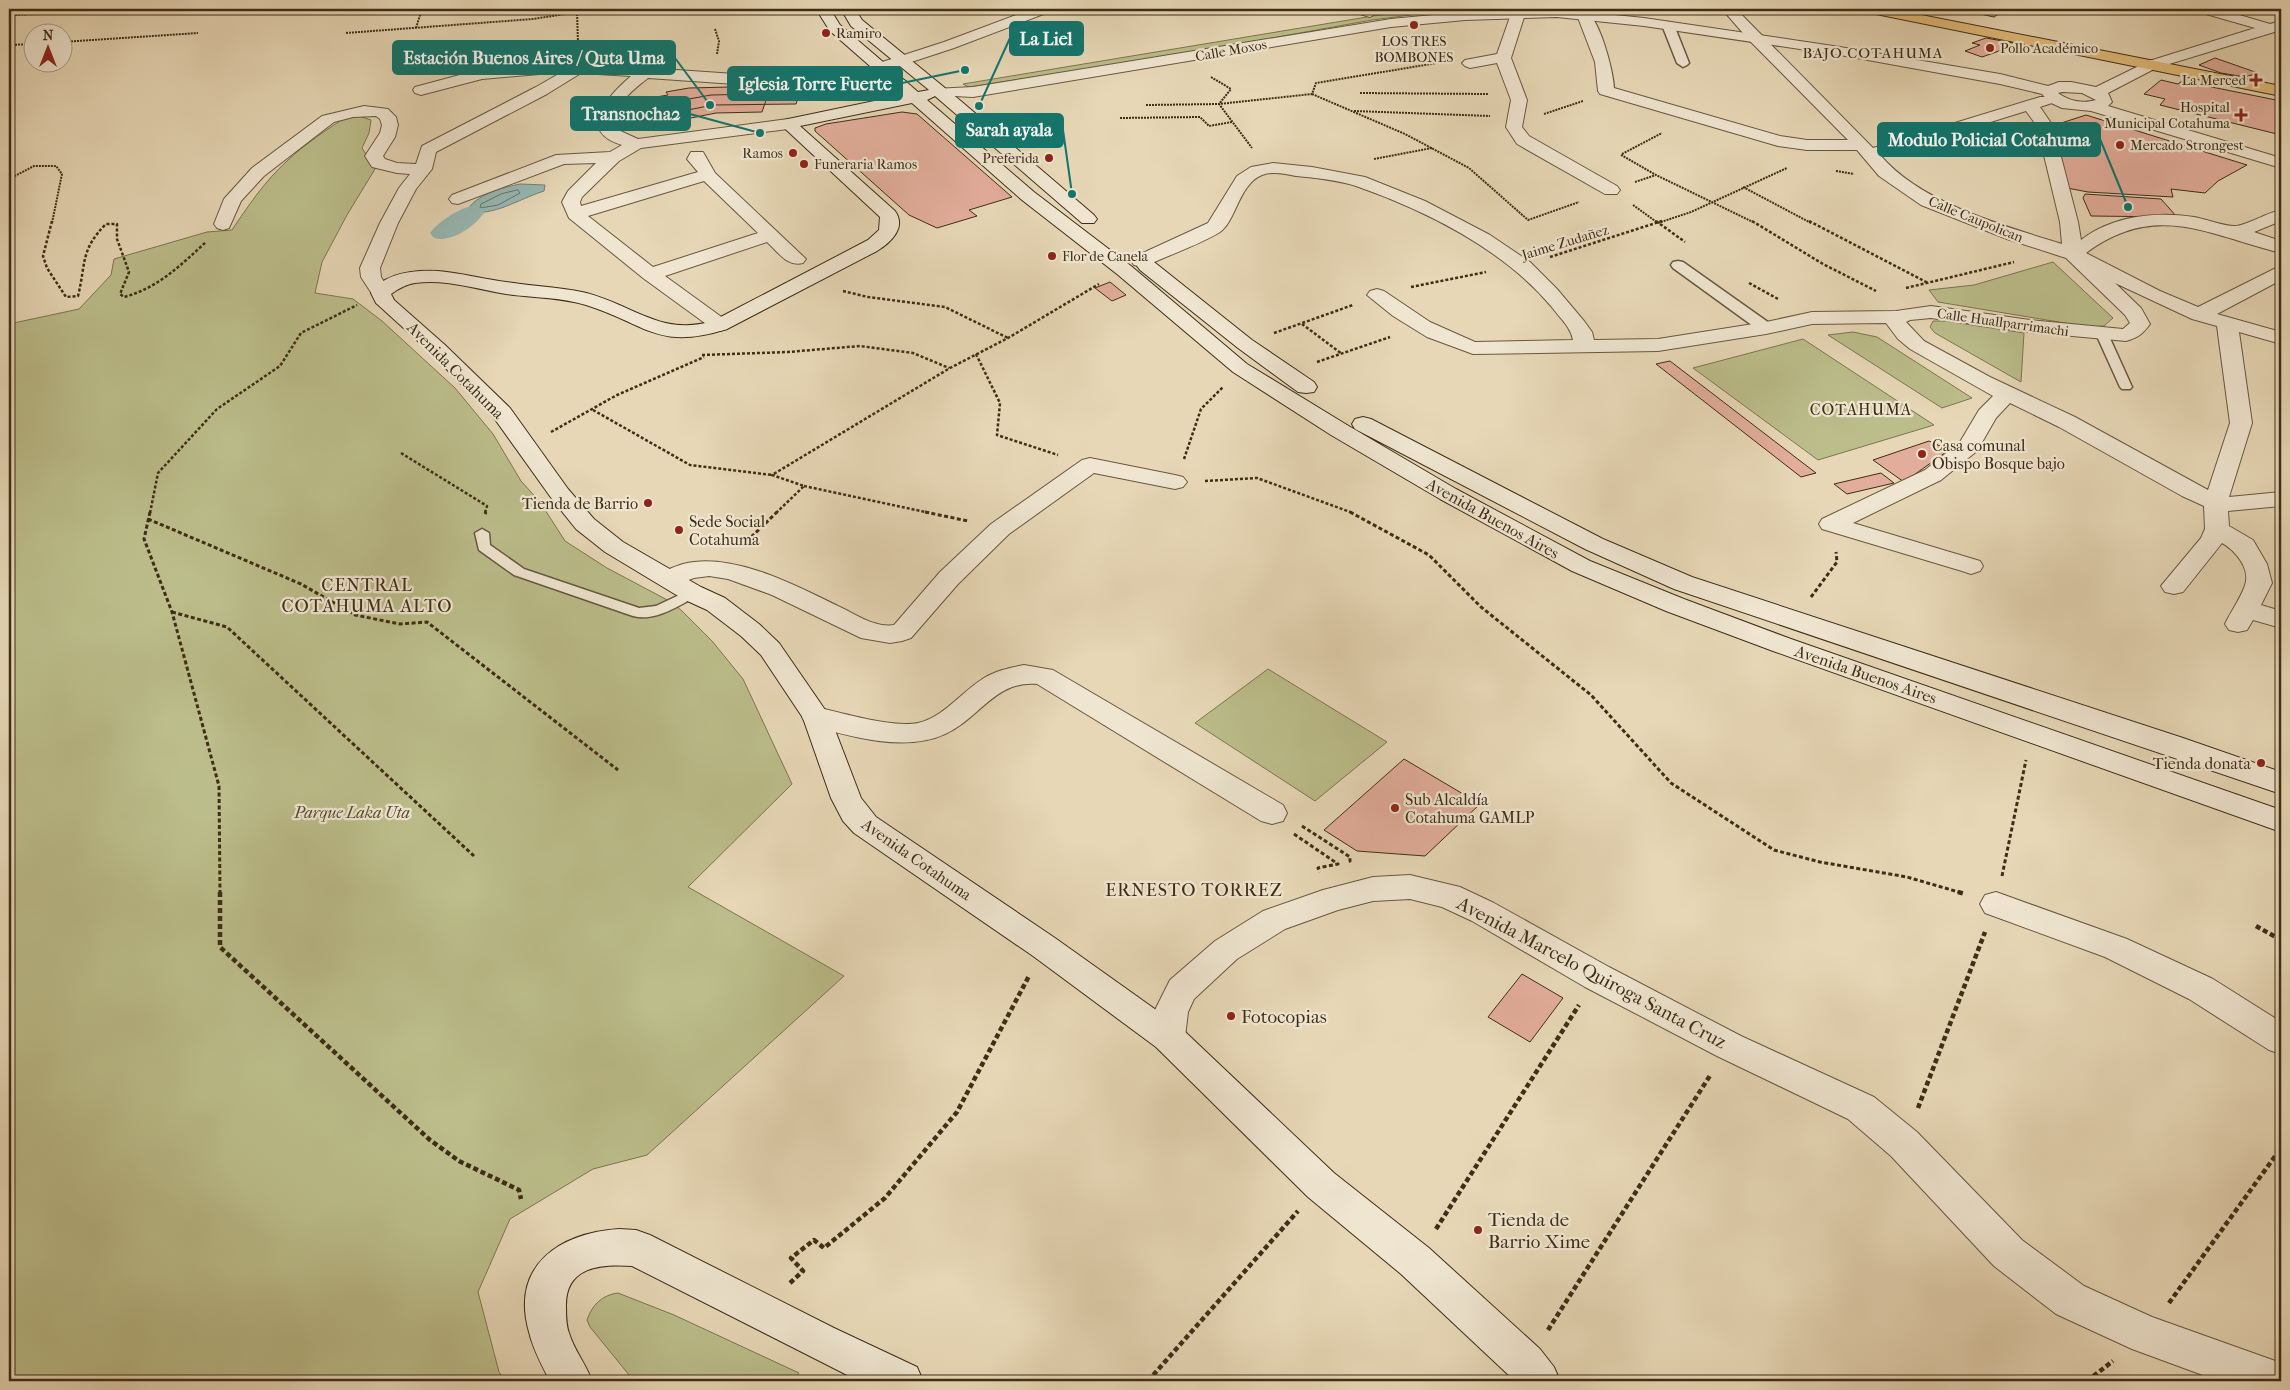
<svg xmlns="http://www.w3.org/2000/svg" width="2290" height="1390" font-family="'IM FELL French Canon',serif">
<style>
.green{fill:#bbbd8a;stroke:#7c7650}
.water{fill:#97b8b4;stroke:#738175}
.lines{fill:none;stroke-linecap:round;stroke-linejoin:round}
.shore{stroke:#6a7366;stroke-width:1}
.canal{fill:#97b8b4;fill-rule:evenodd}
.building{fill:#e2ad9b;stroke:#3e2e17}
.service-casing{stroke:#68583f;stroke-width:3}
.pedestrian-casing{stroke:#68583f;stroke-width:3}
.minor-casing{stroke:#68583f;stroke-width:2}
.tertiary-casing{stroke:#68583f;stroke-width:2}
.secondary-casing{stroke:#3e2e17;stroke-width:2}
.primary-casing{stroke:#3e2e17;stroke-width:2}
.path-far3{stroke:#3e2e17;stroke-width:2;stroke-dasharray:2 1;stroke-linecap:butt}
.path-far2{stroke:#3e2e17;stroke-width:2.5;stroke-dasharray:3 2;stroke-linecap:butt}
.path-far1{stroke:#3e2e17;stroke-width:3;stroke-dasharray:4 2.5;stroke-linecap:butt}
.path{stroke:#3e2e17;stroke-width:4.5;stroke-dasharray:5 3;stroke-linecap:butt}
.service{fill:#efe5d0;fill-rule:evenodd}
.pedestrian{fill:#efe5d0;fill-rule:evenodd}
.minor{fill:#efe5d0;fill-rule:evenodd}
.tertiary{fill:#efe5d0;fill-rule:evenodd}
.secondary{fill:#efe5d0;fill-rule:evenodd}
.primary{fill:#e4bc7b;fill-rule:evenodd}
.poi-dot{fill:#8f2418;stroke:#efe5d0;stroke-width:2}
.labels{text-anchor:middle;stroke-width:4.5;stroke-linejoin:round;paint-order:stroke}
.far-poi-label{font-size:14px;fill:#3e2e17;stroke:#efe5d0;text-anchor:start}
.far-street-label{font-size:14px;fill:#3e2e17;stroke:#efe5d0}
.far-neighbourhood-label{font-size:15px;letter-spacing:1px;fill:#3e2e17;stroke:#efe5d0}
.street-label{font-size:16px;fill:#3e2e17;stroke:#efe5d0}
.far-quarter-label{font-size:16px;letter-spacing:1px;fill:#3e2e17;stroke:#efe5d0}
.poi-label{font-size:16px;fill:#3e2e17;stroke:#efe5d0;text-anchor:start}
.park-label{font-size:16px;font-style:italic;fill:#574b2e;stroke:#efe5d0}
.neighbourhood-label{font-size:18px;letter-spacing:1px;fill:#3e2e17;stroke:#efe5d0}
.near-street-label{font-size:19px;fill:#3e2e17;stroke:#efe5d0}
.near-poi-label{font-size:19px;fill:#3e2e17;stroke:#efe5d0;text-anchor:start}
.leader{fill:none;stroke:#0f766e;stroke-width:2}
.callout-dot{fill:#0f766e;stroke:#efe5d0;stroke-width:2}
.callout{fill:#0f766e;stroke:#0f766e;stroke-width:2}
.callout-label{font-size:18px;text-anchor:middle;font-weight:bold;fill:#fff}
</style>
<rect width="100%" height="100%" fill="#e7d7b6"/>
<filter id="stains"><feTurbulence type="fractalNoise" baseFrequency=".004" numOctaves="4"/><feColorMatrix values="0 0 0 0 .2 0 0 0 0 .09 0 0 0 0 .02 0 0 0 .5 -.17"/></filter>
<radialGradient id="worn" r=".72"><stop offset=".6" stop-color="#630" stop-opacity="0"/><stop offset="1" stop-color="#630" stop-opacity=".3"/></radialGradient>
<path class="green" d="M1430 9H1523L1426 13 1372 20 1183 54 969 87 963 84 1373 16Z
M349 115H356L371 120 369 133 362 148 375 169 347 215 322 262 315 293 353 299 382 321 455 388 493 434 521 481 540 502 565 541 607 568 673 603 683 612 712 641 743 679 792 784 688 887 844 976 647 1155 593 1169 510 1219 478 1292 499 1372 505 1381H9V324L79 309 111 275 114 259 207 232 232 230C248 206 265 181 287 161 306 143 328 129 349 115Z
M2053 262 2113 318 2104 326 2089 327 1938 302 1929 290 1974 285Z
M1933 321H1946L2024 333 2021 382 1935 333 1930 327Z
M1853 332 1877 337 1972 398 1942 408 1828 335Z
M1803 339 1934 425 1818 460 1693 368Z
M1268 669 1387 742 1315 801 1195 723Z
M618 1293 674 1315 799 1373 793 1381H634L590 1327 587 1320C592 1305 602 1295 618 1293Z"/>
<path class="water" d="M520 184 545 185 544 191C516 200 496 216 466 212 476 194 501 188 520 184Z"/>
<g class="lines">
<path class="shore" d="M518 190 520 193 498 205 480 208 481 204 501 194Z"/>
<path class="canal" d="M472 206 481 208 484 213C474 227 451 243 434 238L430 233C439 221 458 209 472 206Z"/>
</g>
<path class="building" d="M1958 9H2006L1994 17Z
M1986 38 2019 44 1982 57 1965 51 1980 45 1972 43Z
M2215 58 2258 73 2245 77 2221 73 2199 65Z
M2161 80 2178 84 2182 81 2281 101V135L2160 105 2165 99 2144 94Z
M771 86 762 112 716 113 666 123 650 98 668 95 666 92 689 88Z
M800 93 796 104 713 105 628 122 622 111 711 95Z
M902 112 917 114 1012 197 969 210 977 216 937 228 909 215 815 131V128L826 124Z
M2086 115 2247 165 2218 181 2205 193 2171 189 2173 197 2088 192 2067 188 2052 126Z
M2085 194 2161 199 2177 217 2091 216 2083 198Z
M1110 282 1126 295 1112 301 1095 288Z
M1670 361 1816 473 1801 477 1656 364Z
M1929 441 1949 450 1904 482 1873 460Z
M1881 473 1894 483 1847 494 1834 484Z
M1404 759 1480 804 1425 856 1357 851 1324 830Z
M1522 974 1563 998 1530 1042 1488 1017Z"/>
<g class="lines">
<defs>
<path id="service" d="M2102 331 2108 334 2132 387 2130 389H2122L2120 387 2096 334Z
M482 529 489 533 490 545 524 569 639 608 656 606 692 589 699 593 697 596C678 606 655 622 633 616L514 575 479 550 475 533Z"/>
<path id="pedestrian" d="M1668 22 1674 25 1689 63 1687 65 1683 67 1677 63 1662 25Z
M1678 261 1683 262 1772 325 1774 328 1772 331H1760L1673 268 1671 265 1673 262Z"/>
<path id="minor" d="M1032 9H1051L1049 12 954 48 881 72 876 70 873 67 876 64 944 42Z
M1351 9H1371L1377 13 1370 17 1353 12Z
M1722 9H1736L1873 148 2040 97H2052L2054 100 2052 103 2040 107 2053 126 2078 222 2081 240C2112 216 2155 211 2194 217 2206 219 2223 226 2235 226 2245 226 2269 212 2281 210V221L2254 232 2281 241V253C2208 235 2156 201 2086 253L2160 291 2198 307 2274 269 2281 267V280L2217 314 2281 332V344L2239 332 2252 423 2229 497 2281 492V506L2228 511 2229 526 2253 540 2267 564 2272 583 2261 605 2281 611V628L2253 620 2247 630 2238 632 2229 630 2225 624C2231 611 2241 598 2245 585 2251 569 2235 550 2222 543L2183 592 2174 594 2165 592 2161 586 2201 538 2205 529 2204 506 2182 496 2059 427 2010 403 1996 418 1977 451 1941 480 1853 523 1980 561 1983 566 1980 571 1971 574 1962 571 1822 529 1819 524 1822 519 1925 470 1960 442 1979 410 1993 396 1910 349 1898 339 1886 323 1812 324 1766 334 1658 351 1473 354 1427 337 1393 316 1367 295 1370 291 1377 289 1384 291 1430 322 1475 342 1573 340C1571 327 1559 317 1551 306 1503 249 1425 210 1356 186 1338 180 1316 178 1296 176 1286 174 1273 171 1262 175 1239 184 1236 221 1220 232 1201 244 1169 255 1148 265L1141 267 1134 265 1131 261 1134 257 1208 223 1237 176 1251 167 1273 163 1312 167 1365 177 1425 201 1490 235 1530 262 1557 289 1584 321 1592 332 1594 340 1658 339 1766 322 1812 312 1896 311 1931 306 2030 320 2123 329 2130 323 2125 315 2066 258 2007 239 1921 205 1879 176 1857 150H1807L1778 146 1600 94 1598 91 1595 62 1577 15 1584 11C1599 14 1614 73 1614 88L1780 136 1807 140H1848L1749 40ZM2026 111 2037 126 2060 222 2062 244C2004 226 1921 203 1881 156ZM2115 283 2192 319 2217 326 2230 423 2208 490 2075 417 1990 377 1924 341 1906 322 1910 320 1931 318 2030 332 2126 341C2137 338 2143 334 2150 324L2141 308Z
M2197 9H2219L2270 24 2281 21V30L2156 68H2146L2143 65 2146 62 2255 28 2199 12Z
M1518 10 1525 14 1511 58 1527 100 1522 127 1529 136 1617 186 1620 190 1617 194H1605L1517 144 1506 127 1511 100 1497 63 1470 68 1465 66 1462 63 1465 60 1497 54 1511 14Z
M561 62 837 81 900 79 906 81 908 84 906 87 900 89 837 91 648 78C634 89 608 109 616 129L638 139 788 119 794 121 796 124 794 127 788 129 641 148 619 161 582 197 580 202 581 206 698 172 687 159 691 152H703L715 173 806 259 803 263C787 267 778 252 767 242L665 276 727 321 730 325 727 329 720 331 713 329 643 278 569 218 562 202 568 191 596 163 564 164 458 204 452 203 449 199 452 195 556 155 610 152 622 145C575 131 608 96 631 76L581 73 547 94 436 152 432 169 416 189 398 223 380 268 381 277 391 293 388 297 381 299 374 297 361 277 360 268 380 223 399 188 410 174 397 173 372 167 365 156 380 133 382 125 380 119 376 116 353 117 334 122 264 176 241 201 229 228 223 230 217 228 214 224 224 199 252 168 322 116 364 106 388 109 396 117 398 125 395 137 383 156 385 159 397 163 416 164 422 146 536 87 562 72 482 79 421 95 415 93 413 90 415 87 482 69ZM704 181 758 233 653 267 588 216Z
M1090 458 1175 475 1183 477 1187 482 1183 487 1175 489 1094 473 1009 534 958 584 911 638 902 641 890 643 861 638 772 595 728 579 709 576 694 578 670 587 661 585 657 579C663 570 674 567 683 564 732 551 797 586 840 607 857 615 875 628 894 625L940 572 991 524 1082 460Z
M1024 665 1053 670 1283 805 1287 813 1283 821 1272 824 1261 821 1037 684C995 680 979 719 945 734 904 753 848 736 806 724L802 717 806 710 816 707C843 713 892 728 918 723 942 718 961 693 981 680 994 671 1008 668 1024 665Z
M1996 892 2127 939 2213 979 2281 1022V1054L2269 1050 2189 999 2105 957 1985 913 1980 904 1985 895Z"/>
<path id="tertiary" d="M1557 9 1644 18 1840 47 2000 74 2048 86 2059 82H2071L2096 87 2151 60 2156 62 2159 65 2156 68 2108 93 2112 102 2108 106 2281 158V168L2091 111 2062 108 2049 102 2042 94 2000 84 1840 55 1644 26 1557 17 1465 20 1391 27 973 97 934 95 932 92 934 89 973 87 1391 19 1465 12ZM2062 92 2082 93 2096 100C2083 104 2069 101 2058 93Z
M1410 875 1460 887 1494 903 1609 967 1741 1036 1874 1097 1917 1132 2022 1240 2084 1286 2152 1317 2281 1363V1381H2219L2132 1349 2056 1314 1994 1266 1891 1156 1848 1119 1717 1056 1585 987 1472 921 1442 907 1410 899 1373 901 1338 910 1285 929 1237 959 1194 999 1188 1012 1185 1037 1180 1047 1168 1051 1156 1047 1151 1037 1154 1012 1170 980 1215 941 1263 911 1323 890 1373 877Z"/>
<path id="secondary" d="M816 9H830L840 25 918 92 929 90 851 26 841 9H855L862 20 962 102 1094 215 1097 219 1094 223H1082L935 96 927 100 1034 192 1131 266 1247 364 1347 425 1456 489 1590 561 1684 599 1791 639 2281 810V832L1773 651 1666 611 1572 571 1440 499 1331 435 1233 372 1117 274 1022 200 912 103 800 126 895 211C907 228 890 243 877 251L727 329C657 351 647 324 586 305 560 297 532 298 506 294 476 289 446 279 415 283 407 284 398 289 391 294L394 300 445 345 510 408 568 489 594 519 623 542 701 587 725 598 759 624 779 643 830 717 861 798 876 817 1055 938 1180 1027 1334 1173 1429 1248 1540 1349 1554 1367 1560 1381H1515L1401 1274 1308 1197 1156 1047 1033 956 854 833 843 821 831 798 803 718 761 655 741 636 707 610 683 599 605 552 576 529 552 499 494 418 431 353 376 303 371 293C385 272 415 270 438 271 461 273 483 279 506 282 531 286 557 287 582 292 632 303 659 337 713 321L868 240 879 230 880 217 780 124 782 121 788 119 903 95 830 31Z
M1147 260 1154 262 1252 340 1314 382 1317 387 1314 392 1306 393 1298 392 1238 348 1140 270 1137 266 1140 262Z
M1363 417 1371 419 1603 539 1692 577 2183 738 2281 772V794L1674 589 1585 549 1355 429 1352 424 1355 419Z
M619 1229 636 1230 650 1235 834 1328 917 1367 923 1381H859L632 1266C601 1264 565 1266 566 1307 566 1315 566 1325 569 1333 574 1350 586 1364 592 1381H550C542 1366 533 1349 529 1332 510 1265 560 1233 619 1229Z"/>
<path id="primary" d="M1864 9H1891L2281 86V96L1871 13Z"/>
</defs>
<use href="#service" class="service-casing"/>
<use href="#pedestrian" class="pedestrian-casing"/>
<use href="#minor" class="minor-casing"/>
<use href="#tertiary" class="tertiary-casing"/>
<use href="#secondary" class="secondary-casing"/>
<use href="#primary" class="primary-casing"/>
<path class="path-far3" d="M577 11 578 44
M9 15 177 9
M416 28 422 9
M715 29 719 41 717 54
M346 33 533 19 597 9
M62 42 198 33
M9 45 32 44
M1211 77 1231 89 1219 104 1252 148
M1360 93 1488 94
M1312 94 1405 134 1469 168 1528 220 1579 202
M1146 105 1219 104 1312 94 1316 83 1443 62
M1354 111 1490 116
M1544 114 1583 101
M1120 118 1200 117 1209 126 1232 122
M1622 154 1662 133
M1621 155 1656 175 1755 223
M1374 159 1432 148
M1836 171 1854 174
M9 179 34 166H56L62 174 52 223
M1635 182 1656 175
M1743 187 1811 223
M1633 205 1658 223
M1658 223 1691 212 1787 168"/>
<path class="path-far2" d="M52 221 43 256 47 268 66 297 78 296C86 264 80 250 106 224H117V239L129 272 120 294 124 297C158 288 181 265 206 242
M1656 221 1685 242
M1752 221 1823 264 1876 291
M1809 221 1928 283
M1550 257 1662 221
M1749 283 1778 299
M1411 287 1486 272
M1906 288 2014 262
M843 291 868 297 945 307 1008 338
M1302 324 1342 354
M1274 333 1353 305
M976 354 1000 403 997 435 1058 455
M702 355 788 352 860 346 913 353 949 368
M1317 362 1390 337
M593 410 690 465 772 475
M551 432 617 395 704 357
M401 453 487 506 485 513
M1184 459 1201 409 1223 387
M1205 481 1257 478 1353 513
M804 486 930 513
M150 513 158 473 217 409 280 366 301 333 357 305
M776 513 804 486 772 475 950 368 1008 338 1099 284"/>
<path class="path-far1" d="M150 512 144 539 172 612 219 786 220 893
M925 512 968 521
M1350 512 1429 555 1481 607 1591 695 1671 783 1774 850 1820 862 1907 877 1962 893
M485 514 486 512
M148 519 301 584 355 615 400 624 427 622 618 770
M742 546 777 512
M1811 597 1837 562 1836 552
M172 612 227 627 474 856
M1302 826 1350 857V861L1347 862
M1294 834 1338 864 1318 868 1320 872
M2002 876 2026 760"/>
<path class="path" d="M220 892V947L430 1140 459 1161 519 1190 521 1199
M1958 892 1965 894
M2256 926 2281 940
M1918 1108 1985 932
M1436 1229 1579 1005
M790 1283 803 1271 791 1258 814 1240 824 1248 885 1198 957 1112 1029 976
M2169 1303 2281 1148
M1548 1330 1711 1074
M1148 1381 1298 1211
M2087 1381 2113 1361"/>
<use href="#service" class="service"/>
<use href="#pedestrian" class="pedestrian"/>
<use href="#minor" class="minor"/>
<use href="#tertiary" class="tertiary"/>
<use href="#secondary" class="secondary"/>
<use href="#primary" class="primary"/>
</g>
<g class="poi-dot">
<circle cx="1414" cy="25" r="5"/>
<circle cx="826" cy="33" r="5"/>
<circle cx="1990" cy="48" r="5"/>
<path d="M2253.5 72.5h5v5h5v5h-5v5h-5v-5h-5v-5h5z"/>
<path d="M2238.5 107.5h5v5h5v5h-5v5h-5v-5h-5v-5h5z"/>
<circle cx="2120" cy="145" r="5"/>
<circle cx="793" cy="153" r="5"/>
<circle cx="1049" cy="158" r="5"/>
<circle cx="804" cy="164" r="5"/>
<circle cx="1052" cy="256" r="5"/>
<circle cx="1922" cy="454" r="5"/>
<circle cx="648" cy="503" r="5"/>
<circle cx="679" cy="530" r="5"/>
<circle cx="2261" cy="763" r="5"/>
<circle cx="1395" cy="808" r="5"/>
<circle cx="1231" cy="1016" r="5"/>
<circle cx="1478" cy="1230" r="5"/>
</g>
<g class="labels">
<g class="far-poi-label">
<text x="836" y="38">Ramiro</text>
<text x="1414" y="46" text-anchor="middle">LOS TRES<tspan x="1414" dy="16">BOMBONES</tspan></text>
<text x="2000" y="53">Pollo Académico</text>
<text x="2246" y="85" text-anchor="end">La Merced</text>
<text x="2230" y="112" text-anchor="end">Hospital<tspan x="2230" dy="16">Municipal Cotahuma</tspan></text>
<text x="2130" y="150">Mercado Strongest</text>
<text x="783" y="158" text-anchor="end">Ramos</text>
<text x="1039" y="163" text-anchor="end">Preferida</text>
<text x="814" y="169">Funeraria Ramos</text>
<text x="1062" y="261">Flor de Canela</text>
</g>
<g class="far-street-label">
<text transform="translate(1231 50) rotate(-10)" y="5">Calle Moxos</text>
<text transform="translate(1976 219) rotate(22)" y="5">Calle Caupolican</text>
<text transform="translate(1565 242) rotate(-17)" y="5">Jaime Zudañez</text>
<text transform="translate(2003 322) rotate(8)" y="5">Calle Huallparrimachi</text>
</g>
<g class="far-neighbourhood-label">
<text x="1873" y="58">BAJO COTAHUMA</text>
</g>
<g class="street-label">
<text transform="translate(456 370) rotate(45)" y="6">Avenida Cotahuma</text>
<text transform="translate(1493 518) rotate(29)" y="6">Avenida Buenos Aires</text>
<text transform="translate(1866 674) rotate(19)" y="6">Avenida Buenos Aires</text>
<text transform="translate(917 859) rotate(35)" y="6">Avenida Cotahuma</text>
</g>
<g class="far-quarter-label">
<text x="1861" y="415">COTAHUMA</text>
</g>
<g class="poi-label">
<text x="1932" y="451">Casa comunal<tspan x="1932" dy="18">Obispo Bosque bajo</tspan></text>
<text x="638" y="509" text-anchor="end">Tienda de Barrio</text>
<text x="689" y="527">Sede Social<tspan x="689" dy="18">Cotahuma</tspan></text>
<text x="2251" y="769" text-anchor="end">Tienda donata</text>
<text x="1405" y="805">Sub Alcaldía<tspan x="1405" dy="18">Cotahuma GAMLP</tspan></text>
</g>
<g class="park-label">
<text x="352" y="818">Parque Laka Uta</text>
</g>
<g class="neighbourhood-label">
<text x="367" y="591">CENTRAL<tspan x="367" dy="21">COTAHUMA ALTO</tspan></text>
<text x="1194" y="896">ERNESTO TORREZ</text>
</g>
<g class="near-street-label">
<text transform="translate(1592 972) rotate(28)" y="7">Avenida Marcelo Quiroga Santa Cruz</text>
</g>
<g class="near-poi-label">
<text x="1241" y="1023">Fotocopias</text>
<text x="1488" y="1226">Tienda de<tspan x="1488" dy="22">Barrio Xime</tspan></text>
</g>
</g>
<path class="leader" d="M979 106L1010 38M710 105L675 58M965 70L902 83M760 133L690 114M1072 194L1063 130M2128 207L2100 139"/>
<g class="callout-dot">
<circle cx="979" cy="106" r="5"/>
<circle cx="710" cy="105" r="5"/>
<circle cx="965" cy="70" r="5"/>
<circle cx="760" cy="133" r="5"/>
<circle cx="1072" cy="194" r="5"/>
<circle cx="2128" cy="207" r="5"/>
</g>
<g class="callout">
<rect x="1010" y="22" width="73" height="33" rx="5"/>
<rect x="393" y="41" width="282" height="33" rx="5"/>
<rect x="728" y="67" width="174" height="33" rx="5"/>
<rect x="571" y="97" width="119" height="33" rx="5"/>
<rect x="956" y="114" width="107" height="33" rx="5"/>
<rect x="1878" y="123" width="222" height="33" rx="5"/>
</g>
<g class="callout-label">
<text x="1046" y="45">La Liel</text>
<text x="534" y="64">Estación Buenos Aires / Quta Uma</text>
<text x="815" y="90">Iglesia Torre Fuerte</text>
<text x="631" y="120">Transnocha2</text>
<text x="1009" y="136">Sarah ayala</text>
<text x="1989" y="146">Modulo Policial Cotahuma</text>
</g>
<rect width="2290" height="1390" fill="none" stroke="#e7d7b6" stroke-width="30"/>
<rect x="10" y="10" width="2270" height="1370" fill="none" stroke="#3e2e17" stroke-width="2.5"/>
<rect x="15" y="15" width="2260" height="1360" fill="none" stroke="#3e2e17"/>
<g transform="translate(48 48)"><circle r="24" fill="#efe5d0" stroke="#a89c86"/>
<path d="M0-4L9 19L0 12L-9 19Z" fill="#8f2418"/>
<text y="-8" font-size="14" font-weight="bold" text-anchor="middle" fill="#3e2e17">N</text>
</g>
<rect width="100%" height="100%" filter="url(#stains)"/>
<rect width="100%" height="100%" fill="url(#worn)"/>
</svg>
